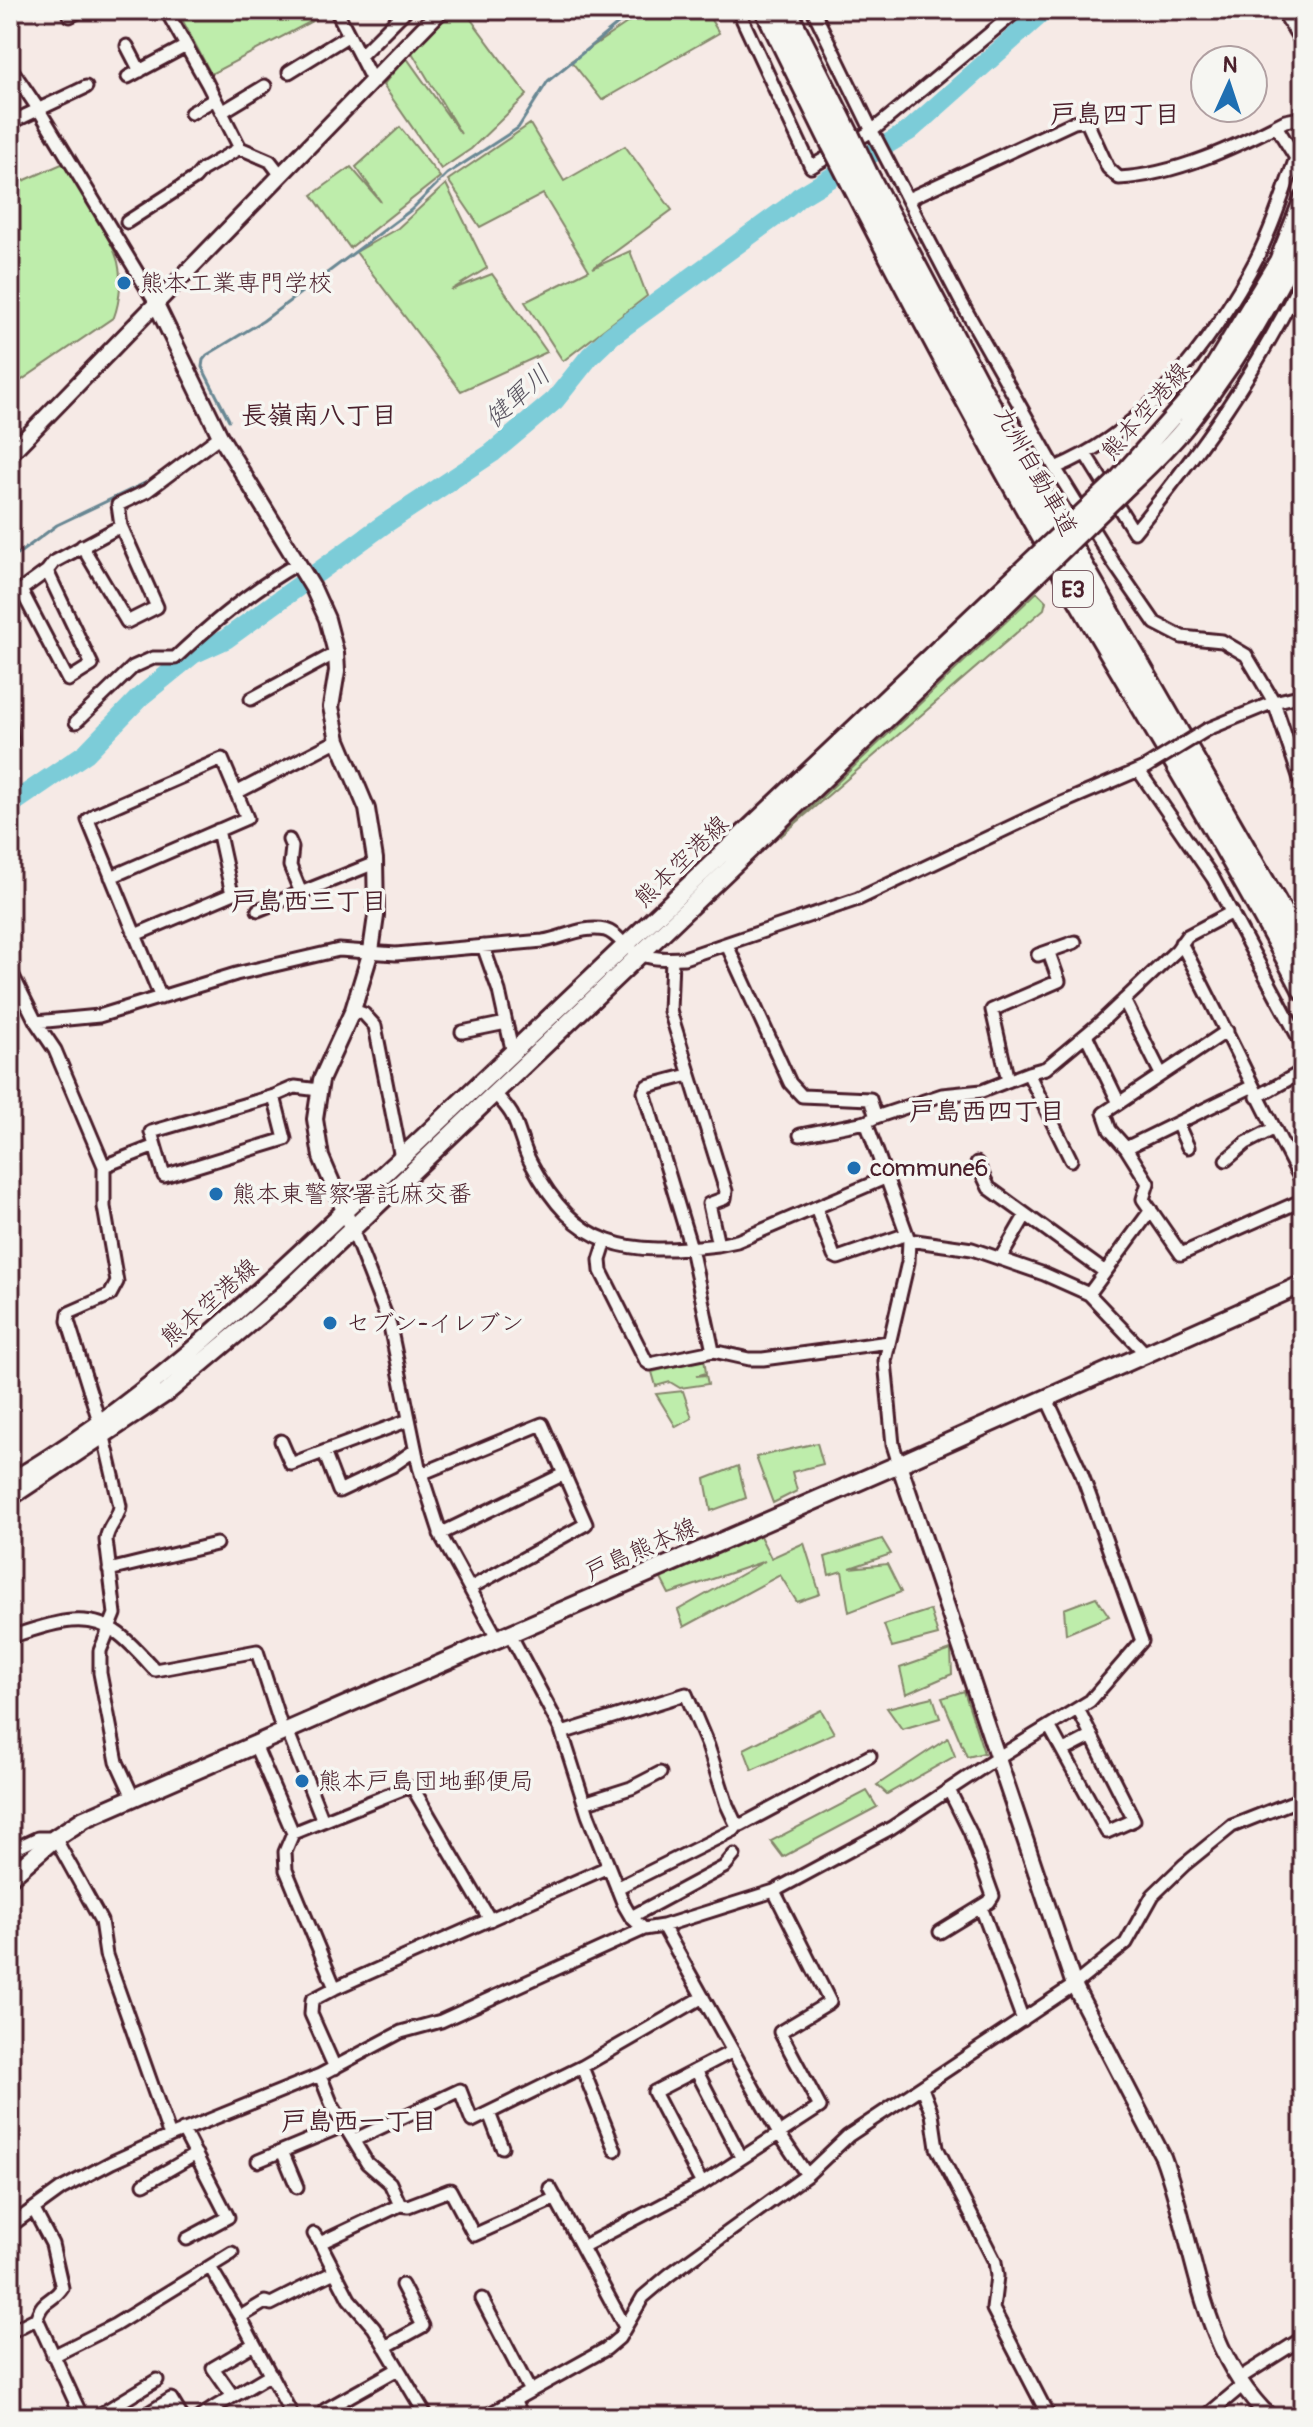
<svg xmlns="http://www.w3.org/2000/svg" width="1313" height="2427" font-family="Pangolin,'Klee One',sans-serif">
<style>
.green{fill:#beedab;stroke:#84866b;stroke-width:2}
.lines{fill:none;stroke-linecap:round;stroke-linejoin:round}
.stream{stroke:#688793;stroke-width:3}
.river{stroke:#7cccd8;stroke-width:20}
.minor-casing{stroke:#4a1f2b;stroke-width:17}
.tertiary-casing{stroke:#4a1f2b;stroke-width:20}
.secondary-casing{stroke:#4a1f2b;stroke-width:22}
.motorway-casing{stroke:#4a1f2b;stroke-width:26}
.minor{stroke:#f6f6f2;stroke-width:11}
.tertiary{stroke:#f6f6f2;stroke-width:14}
.secondary{stroke:#f6f6f2;stroke-width:16}
.motorway{stroke:#f6f6f2;stroke-width:20}
.minor-bridge-casing{stroke:#4a1f2b;stroke-width:17;stroke-linecap:butt}
.secondary-bridge-casing{stroke:#4a1f2b;stroke-width:22;stroke-linecap:butt}
.motorway-bridge-casing{stroke:#4a1f2b;stroke-width:26;stroke-linecap:butt}
.minor-bridge{stroke:#f6f6f2;stroke-width:11}
.secondary-bridge{stroke:#f6f6f2;stroke-width:16}
.motorway-bridge{stroke:#f6f6f2;stroke-width:20}
.poi-dot{fill:#1f6fb2;stroke:#f6f6f2;stroke-width:3}
.labels{text-anchor:middle;stroke-width:7;stroke-linejoin:round;paint-order:stroke}
.shield{fill:#f6f6f2;stroke:#7e6067;stroke-width:2}
.shield-label{font-size:22px;font-weight:bold;fill:#4a1f2b}
.poi-label{font-size:24px;fill:#4a1f2b;stroke:#f6f6f2;text-anchor:start}
.street-label{font-size:24px;fill:#4a1f2b;stroke:#f6f6f2}
.neighbourhood-label{font-size:26px;font-weight:bold;fill:#4a1f2b;stroke:#f6f6f2}
.water-label{font-size:26px;font-style:italic;fill:#59535f;stroke:#f6f6f2}
</style>
<rect width="100%" height="100%" fill="#f6eae6"/>
<filter id="ink" filterUnits="userSpaceOnUse"><feTurbulence type="fractalNoise" baseFrequency=".0125" numOctaves="2"/><feDisplacementMap in="SourceGraphic" scale="16" xChannelSelector="R" yChannelSelector="G"/><feConvolveMatrix kernelMatrix="1 2 1 2 8 2 1 2 1" color-interpolation-filters="sRGB"/></filter>
<g filter="url(#ink)">
<path class="green" d="M177 10H333L211 74Z
M455 10H464L527 95 471 149 441 169 383 85 406 57 461 134 411 51Z
M646 10H705L719 33 602 100 571 61Z
M530 124 564 181 625 146 672 210 593 268 630 251 647 296 563 361 525 302 589 270 543 194 480 227 448 180Z
M400 127 440 177 350 248 312 195 351 167 381 202 356 167Z
M64 163C77 177 113 243 118 262 122 278 120 301 114 317L10 388V172L23 181Z
M446 184 487 268 451 290 492 274 547 352 461 391 356 252 398 228Z
M1037 592 1046 601 1044 609 780 837Z
M704 1358 706 1373 696 1376 706 1375 708 1384 680 1388 670 1382 656 1386 652 1372Z
M683 1391 692 1418 676 1427 656 1394Z
M817 1443 823 1464 792 1472 797 1491 773 1503 756 1457Z
M738 1466 746 1498 711 1511 705 1479Z
M755 1526 771 1558 804 1543 820 1594 797 1602 780 1575 684 1627 678 1610 765 1561 669 1594 659 1575Z
M882 1539 891 1554 850 1568 887 1564 901 1592 849 1612 842 1571 829 1575 825 1557Z
M1096 1597 1109 1616 1066 1634 1064 1609Z
M930 1610 938 1635 892 1647 884 1625Z
M951 1650 952 1674 906 1694 900 1668Z
M964 1691 984 1753 967 1757 942 1698Z
M933 1697 940 1718 902 1729 887 1708Z
M821 1710 834 1733 752 1770 744 1749Z
M948 1738 955 1756 887 1794 877 1785Z
M867 1791 877 1807 783 1857 771 1841Z"/>
<g class="lines">
<path class="stream" d="M229 420 202 367 203 360 207 355 263 321 411 210 447 174 518 128 548 81 635 10
M10 560 57 525 151 480 198 446"/>
<path class="river" d="M10 805 86 753 140 697 193 654 226 639 383 525 492 453 555 400 590 356 611 336 787 208 799 197 909 131 1045 10"/>
<defs>
<path id="minor" d="M166 10 207 83 240 148 270 161 280 174
M336 10 372 80
M738 10 811 167 872 131 1018 10
M813 10 872 131 960 300 1055 468 1113 562 1155 623 1182 637 1222 641 1246 655 1274 702 1303 788
M1282 10 1303 44
M70 16 82 10
M127 46 140 71
M360 56 406 10
M10 67 39 110 155 302
M289 72 349 35
M128 77 186 46
M222 112 265 86
M191 113 215 99
M10 123 86 87
M908 199 1074 122 1086 120 1108 168 1119 178C1175 175 1235 147 1285 121L1295 119 1303 121
M127 222 195 178 202 170 240 148
M1086 455 1134 532C1202 449 1255 374 1303 277
M1055 468C1141 433 1205 351 1250 271 1270 236 1282 196 1296 158L1276 126
M82 546 127 622 157 607 121 526
M21 590 68 680 92 665 47 571
M10 598 47 571 54 562 121 526 118 505 147 491 220 436
M251 699 336 653
M76 722 133 667 153 658H175C213 622 254 588 299 563
M10 723 12 743 10 746
M1208 729 1274 702 1303 695
M1139 771 1213 878 1303 1046
M236 793 338 740
M289 840 292 847 290 866 301 893
M111 877 247 818 222 759 96 814 88 820C113 880 137 939 161 998
M258 910 375 863
M135 935 232 894 218 830
M1181 943C1223 1022 1260 1104 1303 1183
M727 945 790 1083 802 1096 870 1099 876 1117 866 1122 909 1240 908 1262 885 1361 893 1445 899 1464
M483 946 499 991 506 1023
M1038 955 1075 942
M672 959 670 1011 726 1191 725 1198 709 1204 718 1245 737 1241 885 1178
M10 970 36 1022 55 1050 104 1166V1207L117 1282 110 1295 69 1313 68 1321 104 1437 120 1506C119 1519 107 1527 106 1540L115 1614 100 1651V1673L117 1762 133 1797
M1124 1000 1161 1074
M353 1010 364 1014 375 1026 401 1158
M36 1022 99 1016 236 974 339 950 396 954 543 941C563 938 584 925 605 930 613 932 619 939 625 945 641 960 663 959 684 958L858 899 1057 805 1146 767
M1227 1031 1104 1113 1110 1130 1126 1148 1148 1183 1143 1199 1181 1254 1303 1200
M462 1032 506 1023 513 1053
M1086 1035 1119 1103
M1028 1073 1046 1068 1101 1022 1177 950 1187 936 1232 912
M689 1075 647 1086 644 1092 691 1248 713 1351
M1008 1081 992 1010 1059 981 1049 953
M494 1092C500 1100 509 1108 513 1117 520 1132 523 1149 531 1163 577 1250 627 1256 718 1245
M274 1096 151 1132 164 1176 285 1139 274 1096 295 1087 319 1090
M1257 1097 1303 1071
M876 1117 942 1095 982 1091 1028 1073 1071 1160
M1177 1123 1188 1147
M800 1135 866 1122
M1126 1148 1253 1086
M1226 1160 1246 1143 1273 1129
M977 1163 989 1188 1105 1272
M104 1166 155 1146
M816 1208 834 1256 838 1258 907 1234
M352 1229 390 1326 419 1467 442 1538 497 1638
M909 1240 972 1249 1044 1274 1089 1294 1146 1354
M606 1241 600 1260 601 1271 646 1361 650 1364 713 1351 749 1359H763L889 1342
M1000 1259 1025 1216
M1089 1294 1151 1210
M281 1441 291 1464 409 1420
M324 1452 339 1491 392 1466 415 1450
M421 1474 542 1424 586 1524 470 1588
M440 1534 564 1474
M109 1570 216 1544
M510 1634 561 1730 588 1815 624 1905 631 1917 644 1929
M10 1637C45 1626 86 1608 119 1634 132 1644 144 1658 155 1670L257 1651 283 1732
M1049 1726 1107 1832 1134 1820 1078 1709
M287 1730 323 1821
M562 1733 686 1694 708 1746 727 1805 735 1822 741 1825 870 1756
M255 1745 293 1833 285 1852 286 1870 335 1988
M1063 1751 1092 1736
M1297 1800 1303 1812
M584 1803 631 1788 660 1773
M293 1833 408 1787 414 1790 490 1920
M10 1851 38 1838H55L101 1921 106 1955 170 2136
M617 1888 734 1830 738 1824
M981 1907 1023 2020
M631 1917 724 1867 734 1855
M663 1926 778 2132 807 2175
M940 1932 989 1902 993 1896 970 1832 949 1790
M582 2067 615 2150
M335 2068 311 2014 312 2000 335 1988 608 1867
M696 2070 741 2157
M922 2088 932 2114 937 2148 995 2262 997 2276 993 2309 1049 2417
M489 2113 502 2147
M183 2130 228 2217 187 2239
M354 2140 460 2090 472 2121 582 2067 703 1997
M282 2151 297 2187
M258 2161 345 2125
M144 2184 196 2154
M702 2184 654 2092 733 2051
M550 2188 625 2327
M400 2205 408 2206 450 2190 474 2235 556 2198
M34 2210 52 2244 62 2288C52 2303 43 2297 36 2320
M10 2226 61 2189 112 2162 170 2136 320 2075 401 2032 441 2021 644 1929 663 1926 774 1891 891 1828 997 1758 1090 1701 1142 1641 1081 1472 1046 1397
M314 2234 320 2243 400 2205 390 2183 367 2163 332 2105 320 2075
M320 2243 349 2299 374 2328 427 2417
M582 2247 702 2184 820 2107 780 2032 830 2002 774 1891
M210 2267 240 2317 265 2302 271 2304 334 2272
M482 2299 530 2391
M240 2317 293 2417
M10 2332 33 2320 38 2321 82 2417
M385 2347 423 2326 402 2285
M53 2356 115 2325 232 2253
M1238 2379 1303 2338
M232 2395 213 2368 254 2344
M514 2400 523 2417
M325 2410 398 2369
M96 2417 157 2380
M142 2417 171 2399 182 2417
M200 2417 215 2407
M221 2417 215 2407 271 2374
M484 2417 606 2349 619 2338 643 2297 669 2275 807 2175 848 2136 1074 1985 1126 1943 1153 1895 1184 1865 1232 1826 1303 1798
M1205 2417 1242 2386"/>
<path id="tertiary" d="M155 302 220 436 313 588 327 619 336 653 337 671 331 707 338 740 367 809 375 859 376 916 371 951 353 1010 321 1080 315 1119 321 1157 352 1229
M10 454 441 10
M899 1464 1074 1985 1163 2157C1196 2246 1198 2348 1270 2417"/>
<path id="secondary" d="M1116 481 1207 378 1278 261 1303 199
M1123 491C1145 470 1168 449 1187 425 1232 368 1273 303 1303 237
M10 1482C163 1393 286 1264 415 1145 610 962 804 778 997 593
M10 1497 166 1393 284 1294 1005 606
M10 1877 55 1838 84 1819 899 1464 1303 1284"/>
<path id="motorway" d="M766 10 832 144
M786 10 849 136
M867 174 983 393 1303 950
M852 183C923 321 996 458 1074 591 1152 724 1232 854 1303 989"/>
</defs>
<use href="#minor" class="minor-casing"/>
<use href="#tertiary" class="tertiary-casing"/>
<use href="#secondary" class="secondary-casing"/>
<use href="#motorway" class="motorway-casing"/>
<use href="#minor" class="minor"/>
<use href="#tertiary" class="tertiary"/>
<use href="#secondary" class="secondary"/>
<use href="#motorway" class="motorway"/>
<defs>
<path id="minor-bridge" d="M1146 767 1208 729"/>
<path id="secondary-bridge" d="M997 593 1116 481
M1005 606 1123 491"/>
<path id="motorway-bridge" d="M849 136 867 174
M832 144 852 183"/>
</defs>
<use href="#minor-bridge" class="minor-bridge-casing"/>
<use href="#secondary-bridge" class="secondary-bridge-casing"/>
<use href="#motorway-bridge" class="motorway-bridge-casing"/>
<use href="#minor-bridge" class="minor-bridge"/>
<use href="#secondary-bridge" class="secondary-bridge"/>
<use href="#motorway-bridge" class="motorway-bridge"/>
</g>
</g>
<g class="poi-dot">
<circle cx="124" cy="283" r="8"/>
<circle cx="854" cy="1168" r="8"/>
<circle cx="216" cy="1194" r="8"/>
<circle cx="330" cy="1323" r="8"/>
<circle cx="302" cy="1781" r="8"/>
</g>
<g class="labels">
<rect class="shield" x="1053" y="571" width="40" height="36" rx="6"/>
<g class="shield-label">
<text x="1073" y="597">E3</text>
</g>
<g class="poi-label">
<text x="140" y="291">熊本工業専門学校</text>
<text x="870" y="1176">commune6</text>
<text x="232" y="1202">熊本東警察署託麻交番</text>
<text x="346" y="1331">セブン-イレブン</text>
<text x="318" y="1789">熊本戸島団地郵便局</text>
</g>
<g class="street-label">
<text transform="translate(1145 411) rotate(-49)" y="8">熊本空港線</text>
<text transform="translate(1036 471) rotate(61)" y="8">九州自動車道</text>
<text transform="translate(681 861) rotate(-44)" y="8">熊本空港線</text>
<text transform="translate(209 1302) rotate(-41)" y="8">熊本空港線</text>
<text transform="translate(641 1549) rotate(-24)" y="8">戸島熊本線</text>
</g>
<g class="neighbourhood-label">
<text x="1115" y="123">戸島四丁目</text>
<text x="319" y="424">長嶺南八丁目</text>
<text x="309" y="910">戸島西三丁目</text>
<text x="987" y="1120">戸島西四丁目</text>
<text x="359" y="2130">戸島西一丁目</text>
</g>
<g class="water-label">
<text transform="translate(517 396) rotate(-42)" y="9">健軍川</text>
</g>
</g>
<rect width="1313" height="2427" fill="none" stroke="#f6f6f2" stroke-width="40"/>
<rect x="20" y="20" width="1273" height="2387" fill="none" stroke="#4a1f2b" stroke-width="3" filter="url(#ink)"/>
<g transform="translate(1229 84) rotate(3)"><circle r="38" fill="#f6f6f2" stroke="#b1a0a2" stroke-width="2"/>
<path d="M0-6L14 30L0 20L-14 30Z" fill="#1f6fb2"/>
<text y="-12" font-size="22" font-weight="bold" text-anchor="middle" fill="#4a1f2b">N</text>
</g>
</svg>
